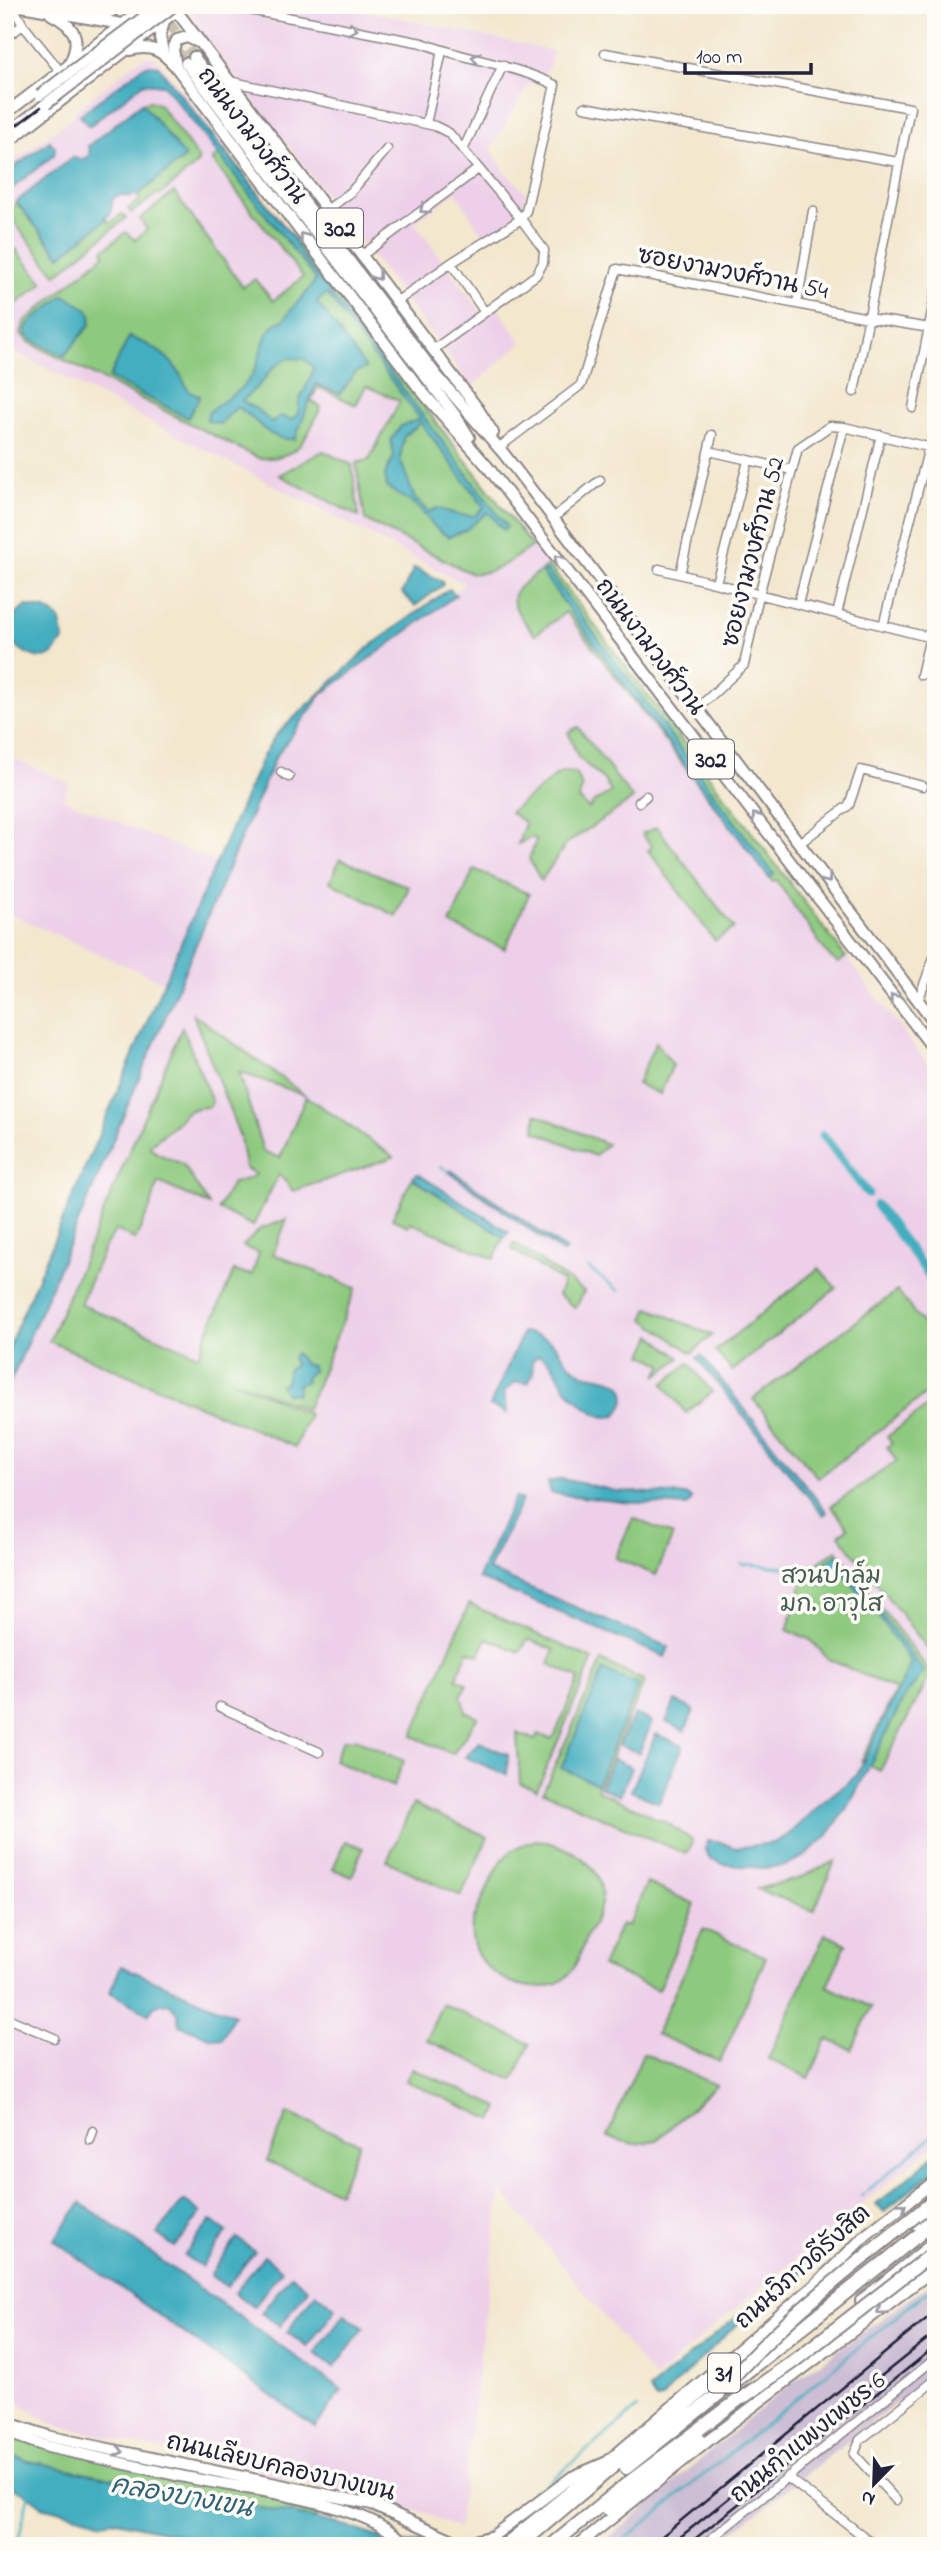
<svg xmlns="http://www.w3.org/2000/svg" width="941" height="2551" font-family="'Indie Flower','Playpen Sans Thai',sans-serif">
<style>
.built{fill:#edd0e8}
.industrial{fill:#ccbed4}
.green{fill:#8dc97e;stroke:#58765c;stroke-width:2}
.water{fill:#42aec0;stroke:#32687e;stroke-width:2;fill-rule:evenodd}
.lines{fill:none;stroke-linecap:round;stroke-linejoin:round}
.stream{stroke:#42aec0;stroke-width:2.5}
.canal{stroke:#42aec0;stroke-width:9}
.major-tunnel{stroke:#c9c0b1;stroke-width:10;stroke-dasharray:10 5;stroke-linecap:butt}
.minor-casing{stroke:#8a8484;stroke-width:11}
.major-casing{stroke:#8a8484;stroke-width:14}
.highway-casing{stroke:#8a8484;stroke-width:16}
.minor{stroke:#fff;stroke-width:8}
.major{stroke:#fff;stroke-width:10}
.highway{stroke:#fff;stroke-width:12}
.rail{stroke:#22223b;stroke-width:2.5}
.major-bridge-casing{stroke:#8a8484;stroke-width:14;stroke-linecap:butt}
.highway-bridge-casing{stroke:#8a8484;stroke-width:16;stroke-linecap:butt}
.major-bridge{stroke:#fff;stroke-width:10}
.highway-bridge{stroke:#fff;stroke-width:12}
.oneway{stroke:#9c9ca7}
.labels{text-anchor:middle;stroke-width:7;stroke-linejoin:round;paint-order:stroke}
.shield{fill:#fdfcf7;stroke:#646373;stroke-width:2}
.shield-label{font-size:23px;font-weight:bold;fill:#22223b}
.street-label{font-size:24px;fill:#22223b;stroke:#fdfcf7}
.park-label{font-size:24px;fill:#475c52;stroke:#fdfcf7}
.water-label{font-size:26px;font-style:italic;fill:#306177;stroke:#fdfcf7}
</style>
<rect width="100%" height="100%" fill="#fdfcf7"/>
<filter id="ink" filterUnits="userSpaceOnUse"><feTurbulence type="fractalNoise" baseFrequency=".0143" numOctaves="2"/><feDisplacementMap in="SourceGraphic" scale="14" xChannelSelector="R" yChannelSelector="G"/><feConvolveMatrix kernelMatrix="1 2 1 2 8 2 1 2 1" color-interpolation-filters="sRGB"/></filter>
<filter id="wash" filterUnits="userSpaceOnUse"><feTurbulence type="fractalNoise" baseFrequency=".00686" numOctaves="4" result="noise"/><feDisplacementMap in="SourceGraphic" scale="28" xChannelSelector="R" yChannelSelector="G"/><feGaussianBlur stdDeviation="1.57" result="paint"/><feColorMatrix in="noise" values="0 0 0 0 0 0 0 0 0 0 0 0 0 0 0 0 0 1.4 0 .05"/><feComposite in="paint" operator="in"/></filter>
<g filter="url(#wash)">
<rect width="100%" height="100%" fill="#f3e7ce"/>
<path class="built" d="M195 5H339L554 51 547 71 526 88 491 149 506 173 526 193 522 210 503 225 484 237 456 192 414 222 484 316 497 307 522 342 472 387 195 23 193 14 197 8Z
M148 56 156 58 534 546 936 1075V2143L712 2328 655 2379 501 2190 458 2529 426 2513 52 2424 5 2394V1395L177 988 5 912V755L70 783 63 799 227 867 275 758 322 694 465 584 5 347V168L73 117 76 110 140 59Z"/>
<path class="industrial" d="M936 2280V2372L715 2546H599L785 2388Z"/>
<path class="green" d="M150 101 159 104 199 159 196 165 160 195 158 193 131 213 128 209 140 200 137 196 185 157 142 103Z
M225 150 532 546C512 559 495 576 470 573L365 520 356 463 369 460 400 401 366 386 356 405 318 387 311 401 321 407C306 438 300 461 258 458L28 342 21 334 24 322 105 254 103 250 126 232 135 240 147 230 140 219 174 192 243 287 255 279 273 301 303 277 212 160Z
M16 202 60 256 107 219 110 223 122 214 126 218 56 275 14 222 11 211Z
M16 249 43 283 5 313V259Z
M323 451 352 465 359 517 279 475Z
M549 565 846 957 838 963 829 956 776 880 773 882 566 612 535 635C501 593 508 595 549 565Z
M578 727 633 799 566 844 541 881 529 859 536 840 531 837 518 844 525 823 510 812 561 772 575 773 582 786 579 799 589 809 594 802 611 792 604 780 578 757 568 732Z
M657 827 734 928 715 941 648 850 652 847 642 834Z
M340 859 409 887 396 916 330 882Z
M474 869 529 894 505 949 450 924Z
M193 1014 305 1095 239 1072 263 1151 280 1158 306 1096 394 1157 293 1191 279 1174 253 1226 218 1209 232 1183 247 1179 256 1174 245 1168 240 1137Z
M182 1027 212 1102 209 1107C198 1107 185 1109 179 1121L149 1146 158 1154 183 1164 209 1205 158 1182 151 1206 135 1240 116 1230 106 1244 80 1304 198 1355 234 1271 252 1275 259 1253 243 1246 260 1229 287 1219 273 1254 356 1288 307 1409 230 1379 309 1414 295 1447 49 1341Z
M656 1042 673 1065 660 1094 637 1084Z
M536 1114 607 1144 595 1156 535 1131Z
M412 1178 504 1237 494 1259 410 1222 408 1226 392 1219Z
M514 1243 584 1291 576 1308 558 1295 563 1282 512 1249Z
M819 1268 836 1288 732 1371 715 1351Z
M897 1291 936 1340V1386L818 1478 753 1399Z
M649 1308 712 1335 692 1353 644 1319Z
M652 1335 680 1358 657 1376 663 1364 643 1355Z
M689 1363 712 1392 686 1413 663 1384Z
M936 1400V1659L839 1535 848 1528 831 1506 897 1461 887 1447 892 1443 887 1437Z
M633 1518 673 1535 656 1575 615 1558Z
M837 1550 931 1673 880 1771 861 1761 896 1690 828 1659 811 1640 787 1630 807 1570Z
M469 1604 593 1659 537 1790 520 1783 517 1733 535 1740 538 1734 551 1739 555 1735 579 1678 549 1664 554 1650 528 1639 520 1652 487 1638 479 1655 468 1651 456 1679 467 1684 461 1697 466 1712 478 1717 453 1754 412 1736Z
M602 1661 645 1681 597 1790 667 1823 692 1840 691 1847 686 1854 543 1792Z
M356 1739 404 1761 393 1787 334 1760 343 1740Z
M413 1804 488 1837 461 1896 387 1861Z
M537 1840C569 1846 607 1864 601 1903 599 1915 591 1927 586 1938 582 1948 578 1963 571 1972 547 2003 489 1982 476 1951 473 1943 470 1934 472 1925 474 1915 498 1865 504 1858 513 1848 524 1843 537 1840Z
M345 1841 363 1848 352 1877 333 1869Z
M835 1861 814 1911 757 1889 798 1879Z
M647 1883 695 1904 658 1990 602 1966 621 1924 628 1926Z
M703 1929 766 1957 720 2062 656 2034Z
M825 1934 846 1944 827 1986 871 2007 852 2050 827 2039 809 2078 768 2059Z
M442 2004 530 2044 513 2080 426 2040Z
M643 2053 716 2085 657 2140 634 2144 607 2137Z
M412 2068 499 2107 493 2120 406 2081Z
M287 2113 359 2143 339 2192 267 2161Z
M5 2437 319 2507 316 2519 28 2461 5 2454Z"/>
<path class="water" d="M151 65 158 66 295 241 299 251 507 527 503 530 488 512 466 530 449 537C431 528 430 518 416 506 408 499 396 495 387 487L385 474 394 457 391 440 401 426 420 419 327 294 317 302 366 368 356 372 340 394 316 384C308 403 303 421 295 439 266 442 259 419 237 407L220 424 207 421 208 413C221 401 244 390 253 374 262 356 262 325 284 320 293 304 307 295 316 279L164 85 144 83 89 126 80 115 144 66ZM288 358 304 359 313 367C311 387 298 390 298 414L291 420 280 416 272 423 258 410 242 401 261 383 273 368ZM421 423 484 507 475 516 459 515 437 508 429 512 415 499 400 459 404 436Z
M142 103 185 157 137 196 135 194 131 197 119 195 113 198 110 214 105 217 107 219 60 256 16 202 73 157 79 160 88 157 90 152 88 146Z
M50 141 55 148 54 155 5 194V174Z
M64 295 87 309 91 315 90 325 64 356 30 339 25 333 28 324Z
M129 337C150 344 170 355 181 376 184 381 185 386 189 391L200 396 188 418 109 378Z
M414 568 442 581 443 585 415 606 402 593Z
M547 570 774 874 769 878 542 573Z
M449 589 456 595 322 694 275 758 5 1395V1355L164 982 263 756 276 735 369 647Z
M26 606 45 609 59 618 64 639C61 643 57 650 53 654 38 666 17 647 5 637L11 619Z
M451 1170 566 1250 563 1253 449 1172Z
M418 1174 509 1232 504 1237 412 1178Z
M523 1332C566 1338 554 1358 582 1373 595 1379 619 1375 624 1392 626 1398 624 1407 619 1412 604 1429 571 1396 563 1384 559 1378 557 1370 552 1365 549 1361 543 1358 539 1355L532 1361 533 1374 528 1383 515 1382 504 1393 507 1413 490 1406Z
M296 1353 304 1364 312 1366 313 1370 305 1378 306 1382 298 1384 297 1394 286 1393 280 1385 286 1383 288 1369 295 1365 292 1358Z
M701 1355 827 1512 823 1515 697 1358Z
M562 1479 616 1491 685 1495 692 1499 687 1506 621 1502 551 1493 548 1482Z
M515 1497 522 1500 488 1570 669 1647 665 1657 478 1578Z
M837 1555 924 1672 905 1696 851 1802 827 1836 803 1857 785 1866 761 1868 723 1864 709 1858 705 1849 708 1841H718L735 1848 774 1843 787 1836 817 1807 857 1775 911 1663 874 1610 842 1572 827 1585 817 1582 813 1571Z
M603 1670 639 1685 597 1784 561 1768Z
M675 1701 694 1710 685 1731 666 1722Z
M635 1714 652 1722 639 1753 619 1745Z
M656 1734 683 1746 659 1803 631 1791Z
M479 1742 508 1755 507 1775 465 1757Z
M613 1759 632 1768 619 1796 601 1787Z
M121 1966 234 2015 222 2039 210 2037 179 2025 178 2013 169 2003 155 2005 148 2014 110 1992Z
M936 2154V2169L884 2212 876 2205Z
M184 2200 201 2213 175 2247 157 2234Z
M81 2203 342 2390 315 2427 54 2240Z
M211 2220 227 2232 201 2267 184 2255Z
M237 2238 255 2251 227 2287 210 2275Z
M824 2244 830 2254C769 2290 710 2349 660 2400H656L649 2390Z
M264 2256 282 2270 253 2307 235 2293Z
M291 2275 308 2289 280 2326 261 2313Z
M316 2293 336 2309 307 2347 287 2332Z
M345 2314 364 2328 334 2368 315 2353Z
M5 2454 28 2461 316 2519 347 2526 397 2544 422 2543 431 2546H231L112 2520 104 2522 42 2506 23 2492 5 2483Z"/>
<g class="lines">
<path class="stream" d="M441 1166 449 1172
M588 1268 619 1291
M741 1564 793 1568
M861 2196 936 2133
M488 2532 638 2408
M17 2546 29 2493
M617 2546 936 2284"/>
<path class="canal" d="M823 1135 868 1194
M876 1205 936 1284"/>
</g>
</g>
<g filter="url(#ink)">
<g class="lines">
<path class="major-tunnel" d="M119 5 147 15
M161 12 194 57
M158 26 186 63"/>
<defs>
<path id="minor" d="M12 5 23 25 61 72
M238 5 250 10 422 43C466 60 512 64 555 85L526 211 521 219 451 263 396 302
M5 38 23 25
M605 53 910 108 854 392
M229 81 435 126 449 133 521 219 544 250 543 263 536 275 433 350
M584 107 898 162
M426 124 442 51
M463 150 503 65
M327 210 351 192 387 149
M361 256 478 169
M451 263 484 311
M797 304 813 211
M913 408 936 291
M501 446 581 385 617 269 868 318 936 329
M709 451 792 470
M553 518 600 480
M659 569 936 639
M680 574 712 435
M716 583 748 461
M798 604 844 427
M837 614 881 435
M883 626 929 447
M921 675 936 612
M698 708 744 665 759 595 798 448 830 426 844 427 936 449
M281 772 289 777
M639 802 646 796
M800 843 849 805 861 770 923 786
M918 1001 936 952
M220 1707 319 1752
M5 2017 54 2038
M90 2140 93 2131
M787 2477 876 2546
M896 2500 854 2454 860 2440 934 2381 936 2383
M702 2546 936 2358"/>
<path id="major" d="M16 5 127 25
M172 5 478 409 493 433
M51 14C76 27 82 39 69 65
M94 17 112 11 115 5
M130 50C152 44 162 51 176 67L419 388 487 466 936 1052
M163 52 160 37 164 21
M194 57 437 376 504 454 553 518 936 1024
M186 63 455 415 469 437
M176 67 173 49 177 40 187 37 198 42
M5 114 148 5
M5 135 46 104
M5 144 184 5
M5 2422 51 2437 372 2504 455 2541H474L493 2536 572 2477 607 2462
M5 2432 48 2447C96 2457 143 2468 190 2478 245 2489 372 2502 407 2546
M502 2546 607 2462 815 2285 866 2235 936 2180
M577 2546 714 2436 925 2276"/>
<path id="highway" d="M915 2223 936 2208
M895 2287 936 2267
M862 2301 936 2242
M626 2468 936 2221
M608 2509 699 2439
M519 2546 759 2343
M551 2546 628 2483 750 2391"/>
</defs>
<use href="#minor" class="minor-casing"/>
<use href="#major" class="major-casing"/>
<use href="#highway" class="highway-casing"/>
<use href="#minor" class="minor"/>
<use href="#major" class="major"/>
<use href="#highway" class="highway"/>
<path class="rail" d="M5 134 177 5
M650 2546 936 2311
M669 2546 936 2332
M686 2546 936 2346"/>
<defs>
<path id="major-bridge" d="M40 95 160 5
M46 104 175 5"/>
<path id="highway-bridge" d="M720 2392C782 2318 862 2260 936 2199
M742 2398 794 2361 936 2251"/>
</defs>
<use href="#major-bridge" class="major-bridge-casing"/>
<use href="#highway-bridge" class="highway-bridge-casing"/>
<use href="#major-bridge" class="major-bridge"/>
<use href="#highway-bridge" class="highway-bridge"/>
</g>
<defs><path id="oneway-chevron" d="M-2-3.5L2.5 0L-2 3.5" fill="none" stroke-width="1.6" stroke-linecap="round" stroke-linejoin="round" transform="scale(1.75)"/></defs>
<g class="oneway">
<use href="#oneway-chevron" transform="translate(353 29) rotate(11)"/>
<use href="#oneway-chevron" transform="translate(476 58) rotate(-167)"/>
<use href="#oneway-chevron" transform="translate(424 209) rotate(143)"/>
<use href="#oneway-chevron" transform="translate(304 237) rotate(-127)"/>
<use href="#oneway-chevron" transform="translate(377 276) rotate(53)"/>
<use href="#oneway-chevron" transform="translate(558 559) rotate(-127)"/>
<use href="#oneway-chevron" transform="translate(756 817) rotate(-127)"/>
<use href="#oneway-chevron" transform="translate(827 879) rotate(53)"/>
<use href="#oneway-chevron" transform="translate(894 998) rotate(-127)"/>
<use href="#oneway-chevron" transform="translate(902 2207) rotate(-38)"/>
<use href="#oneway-chevron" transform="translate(881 2310) rotate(143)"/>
<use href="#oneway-chevron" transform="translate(119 2451) rotate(12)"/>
</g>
</g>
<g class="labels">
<g class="shield">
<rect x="317" y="208.5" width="46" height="39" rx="5"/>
<rect x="688" y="739.5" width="46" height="39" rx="5"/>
<rect x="708" y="2353.5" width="32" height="39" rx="5"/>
</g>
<g class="shield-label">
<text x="340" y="236">302</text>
<text x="711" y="767">302</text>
<text x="724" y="2381">31</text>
</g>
<g class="street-label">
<text transform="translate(253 135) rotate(53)" y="8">ถนนงามวงศ์วาน</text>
<text transform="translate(733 272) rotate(11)" y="8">ซอยงามวงศ์วาน 54</text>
<text transform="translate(752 552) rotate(-76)" y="8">ซอยงามวงศ์วาน 52</text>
<text transform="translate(651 646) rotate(53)" y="8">ถนนงามวงศ์วาน</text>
<text transform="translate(802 2266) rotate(-42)" y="8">ถนนวิภาวดีรังสิต</text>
<text transform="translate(807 2437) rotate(-39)" y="8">ถนนกำแพงเพชร 6</text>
<text transform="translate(281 2466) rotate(13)" y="8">ถนนเลียบคลองบางเขน</text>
</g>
<g class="park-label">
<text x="831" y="1583">สวนปาล์ม<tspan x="831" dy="28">มก. อาวุโส</tspan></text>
</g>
<g class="water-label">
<text transform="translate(182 2495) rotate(10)" y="9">คลองบางเขน</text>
</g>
</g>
<rect width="941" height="2551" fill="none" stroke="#fdfcf7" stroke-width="28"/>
<g transform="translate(874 2484) rotate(203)" stroke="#fdfcf7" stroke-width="5" paint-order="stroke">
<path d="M0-5L12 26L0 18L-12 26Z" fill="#22223b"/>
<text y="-10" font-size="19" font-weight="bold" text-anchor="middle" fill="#22223b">N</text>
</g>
<path d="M685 63v10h126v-10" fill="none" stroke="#22223b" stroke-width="3.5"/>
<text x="696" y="63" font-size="21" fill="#22223b" stroke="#fdfcf7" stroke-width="5" paint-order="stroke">100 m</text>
</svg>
